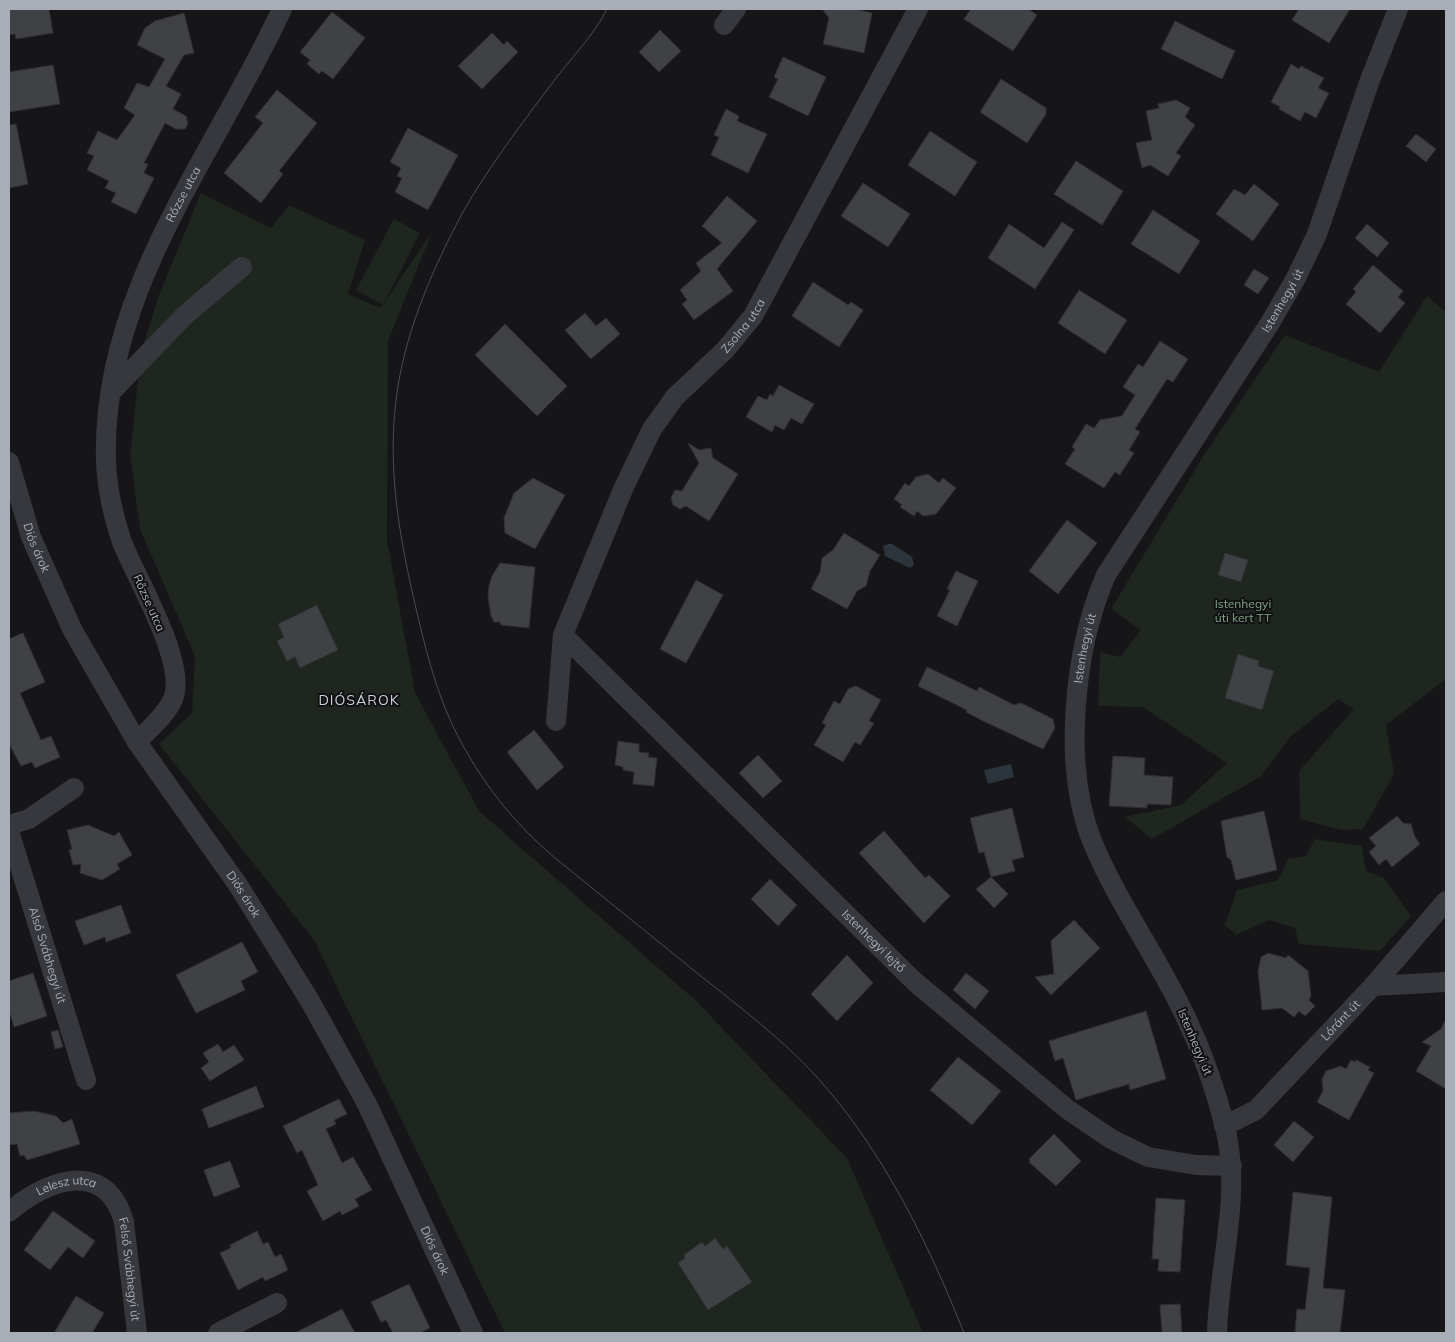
<svg xmlns="http://www.w3.org/2000/svg" width="1455" height="1342" font-family="Mulish,sans-serif">
<style>
.green{fill:#1e261f}
.water{fill:#2c353c}
.building{fill:#404145;stroke:#303034}
.lines{fill:none;stroke-linecap:round;stroke-linejoin:round}
.minor{stroke:#37383d;stroke-width:20}
.tram{stroke:#4a4c52;stroke-width:1}
.labels{text-anchor:middle;stroke-width:4;stroke-linejoin:round;paint-order:stroke}
.street-label{font-size:12px;fill:#a8adb8;stroke:#111113}
.park-label{font-size:12px;fill:#7fa381;stroke:#111113}
.neighbourhood-label{font-size:14px;letter-spacing:1px;fill:#c9ccd4;stroke:#111113}
</style>
<rect width="100%" height="100%" fill="#161618"/>
<path class="green" d="M201 193 271 228 289 205 365 240 348 294 380 308 382 304 356 290 394 219 420 233 384 303 432 232 388 341 387 540 415 693 479 811 695 1000 847 1158 923 1333H505L314 940 159 744 192 713 195 656 140 529 130 455 141 352 159 295Z
M1427 296 1446 312V679L1386 725 1394 774 1363 829 1341 830 1300 819 1299 771 1354 709 1338 699 1290 737 1260 777 1152 839 1125 817 1181 805 1227 763 1143 707 1098 706 1100 652 1120 657 1141 630 1111 609 1204 455 1285 335 1379 372Z
M1315 839 1362 846 1366 871 1384 878 1411 916 1380 951 1299 944 1295 928 1269 920 1236 935 1225 925 1237 890 1278 880 1288 859 1306 856Z"/>
<path class="water" d="M888 544H892L912 557 914 565 910 568 885 556 883 546Z
M1011 764 1014 777 988 784 984 770Z"/>
<path class="building" d="M9 9H49L53 33 16 39 15 34 9 35Z
M822 9H854L872 13 864 53 823 44 829 18Z
M971 9H1028L1037 15 1013 51 964 19Z
M1299 9H1350L1329 43 1292 20Z
M332 12 365 38 333 79 322 71 319 74 307 64 310 60 300 52Z
M184 13 194 53 184 55 166 86 181 94 173 109 186 116 188 123 185 129H176L165 123 144 163 148 164 144 173 154 178 136 214 111 202 116 193 105 188 109 181 87 170 94 156 87 153 98 131 117 140 135 115 124 108 137 83 149 87 165 59 137 45 145 28 155 21Z
M1175 21 1235 51 1222 79 1161 49Z
M660 30 681 51 659 72 639 52Z
M492 33 504 45 507 41 518 52 482 89 458 66Z
M783 57 826 77 808 116 769 97 778 79 774 77Z
M1291 64 1299 69 1301 66 1324 78 1318 88 1329 93 1316 118 1305 112 1300 121 1279 109 1280 107 1271 102Z
M53 65 60 104 9 112V72Z
M1001 79 1046 108V114L1027 143 980 112Z
M277 90 317 123 279 171 283 174 261 203 224 173 263 123 255 117Z
M1176 100 1190 108 1185 117 1195 125 1176 153 1181 156 1168 176 1150 165 1142 168 1136 143 1152 140 1146 111 1159 108 1158 104Z
M726 109 739 116 737 121 767 134 748 173 711 155 719 137 714 135Z
M16 124 28 184 9 188V125Z
M408 128 458 155 428 210 395 192 402 178 397 176 401 168 390 162Z
M930 131 977 162 955 196 908 165Z
M1416 134 1436 149 1426 162 1406 146Z
M1076 161 1123 191 1102 225 1054 194Z
M863 183 910 214 888 247 841 216Z
M1254 184 1279 204 1253 241 1216 214 1234 189 1245 195Z
M727 196 757 221 717 269 733 291 694 320 682 304 687 300 680 290 701 271 696 263 722 243 702 226Z
M1153 210 1200 241 1179 274 1131 244Z
M1062 222 1074 230 1035 289 988 258 1009 224 1044 248Z
M1367 224 1389 243 1377 257 1355 238Z
M1373 265 1403 291 1398 297 1405 303 1380 333 1346 304 1356 292 1353 289Z
M1254 269 1269 278 1258 294 1244 285Z
M813 282 848 305 851 302 863 310 839 347 792 316Z
M1079 290 1127 320 1105 354 1058 323Z
M585 313 596 326 606 318 620 334 591 359 565 330Z
M505 324 567 386 537 416 475 355Z
M1160 341 1188 359 1173 382 1167 379 1135 429 1140 432 1129 450 1134 453 1120 475 1115 472 1104 488 1065 464 1075 449 1072 447 1086 424 1094 428 1100 420 1122 416 1135 395 1123 387 1138 364 1143 367Z
M779 385 814 404 802 424 791 418 784 430 775 425 772 432 746 417 758 396 767 400 770 394 773 396Z
M688 443 699 450 711 448 713 458 738 474 709 521 686 506 680 509 673 505 671 498 675 490 682 491 699 463Z
M928 474 939 483 943 478 956 488 936 514 923 516 917 511 914 516 900 507 902 505 894 499 905 483 909 486 916 477Z
M533 478 565 495 535 549 505 533 504 518 514 493Z
M1067 520 1097 543 1058 594 1029 571Z
M844 533 880 555 870 571 866 586 857 591 847 609 811 589 820 572 822 558 833 550Z
M1225 553 1248 560 1241 582 1218 575Z
M500 563 535 567 529 628 501 625 500 622H494L491 616 488 597 489 586 492 576Z
M956 571 978 581 957 626 937 616 950 590 947 589Z
M696 580 723 595 686 663 660 649Z
M317 605 338 650 300 668 295 657 287 661 277 641 284 637 278 624Z
M23 633 45 682 20 693 41 740 51 736 60 757 35 768 32 762 21 766 9 744V639Z
M1238 654 1259 661 1258 666 1274 671 1262 710 1225 698Z
M927 667 977 691 979 687 1014 705 1021 703 1053 719 1055 728 1043 749 983 721 966 712 967 710 918 686Z
M856 686 881 700 869 721 874 723 860 745 855 742 843 762 814 745 826 725 822 723 834 701 840 704 848 689Z
M534 730 564 767 537 790 507 752Z
M618 741 639 744V752L649 753 648 757 657 758 654 786 633 784 634 772 623 770V767L615 765Z
M758 755 782 781 763 798 739 773Z
M1113 756 1145 758 1144 775 1173 777 1171 805 1147 804V808L1109 806Z
M1012 808 1024 857 1012 860 1015 871 991 877 1008 894 994 908 976 889 991 877 984 852 979 853 970 818Z
M1264 811 1277 870 1236 880 1231 860 1227 857 1221 821Z
M1397 816 1403 823 1411 824 1415 837 1420 844 1392 867 1386 859 1379 865 1369 852 1376 846 1369 838Z
M88 825 114 836 119 832 132 855 117 864 120 869 102 880 80 873 81 864 73 865 69 850 72 849 67 830Z
M884 831 925 878 929 875 950 896 924 923 859 853Z
M770 879 797 905 778 926 751 899Z
M121 905 131 933 106 942 105 937 84 945 75 921Z
M1074 920 1100 948 1051 995 1035 977 1054 974 1051 941Z
M242 942 258 972 241 981 245 990 196 1013 176 975Z
M1268 953 1286 958 1288 955 1308 971 1311 996 1309 1000 1315 1006 1305 1016 1299 1011 1294 1017 1282 1008 1262 1010 1258 971 1261 957Z
M847 955 873 983 837 1021 811 994Z
M33 973 47 1016 14 1027 9 1011V981Z
M966 973 989 991 975 1009 953 990Z
M1146 1011 1166 1079 1130 1090 1129 1084 1076 1100 1063 1058 1055 1061 1049 1041Z
M1446 1019V1089L1416 1071 1431 1046 1422 1042 1441 1029Z
M58 1030 63 1047 55 1049 51 1032Z
M218 1044 223 1052 234 1045 244 1060 210 1081 201 1068 209 1062 203 1053Z
M958 1057 1001 1091 972 1125 930 1090Z
M1351 1060 1355 1062 1356 1060 1370 1067 1368 1070 1374 1073 1349 1120 1317 1102 1323 1091 1322 1079 1326 1071 1341 1066 1346 1069Z
M256 1086 264 1107 209 1128 202 1109Z
M339 1099 347 1114 334 1120 336 1124 326 1129 342 1163 353 1157 372 1190 355 1199 359 1206 342 1215 340 1211 323 1221 307 1191 318 1185 302 1150 297 1153 283 1126Z
M34 1111 56 1116 63 1123 72 1119 80 1144 27 1160 24 1155 20 1156 17 1144 9 1145V1113Z
M1294 1121 1314 1137 1293 1162 1274 1145Z
M1054 1134 1081 1161 1056 1186 1029 1162 1030 1161 1029 1159Z
M230 1161 240 1187 214 1197 204 1170Z
M1293 1192 1332 1197 1323 1288 1345 1290 1340 1333H1295L1297 1309 1305 1310 1310 1268 1286 1265Z
M1156 1198 1185 1200 1180 1272 1158 1271 1159 1259H1152Z
M53 1211 95 1241 83 1258 68 1247 50 1270 24 1250Z
M257 1231 263 1244 268 1242 275 1257 281 1254 288 1270 265 1281 263 1277 238 1290 220 1253 231 1248 230 1245Z
M715 1238 723 1249 727 1246 752 1282 708 1310 678 1263 685 1258 684 1255 702 1242 705 1246Z
M409 1284 430 1328 419 1333H393L386 1320 381 1322 371 1302Z
M76 1296 104 1313 92 1333H54Z
M1180 1304 1182 1333H1162L1160 1305Z
M342 1309 355 1333H295Z"/>
<g class="lines">
<g class="minor">
<path d="M724 25 736 9"/>
<path d="M111 392 184 316 242 267"/>
<path id="s1" d="M9 462 31 537 72 629 137 742 238 885 310 1001 367 1104 473 1333"/>
<path id="s2" d="M563 635 915 982 1067 1109 1111 1139 1148 1157 1196 1165 1232 1166"/>
<path id="s3" d="M556 721 563 635 624 487 652 429 675 397 725 350 753 316 918 9"/>
<path id="s4" d="M137 742C149 729 166 715 173 699 188 664 136 578 122 542 113 516 107 488 106 460 101 292 215 154 282 9"/>
<path d="M9 825 29 819 74 788"/>
<path id="s5" d="M9 831 86 1080"/>
<path d="M1373 986 1446 982"/>
<path id="s6" d="M1224 1126 1256 1110 1373 986 1446 901"/>
<path id="s7" d="M9 1212C46 1180 106 1157 124 1222L137 1333"/>
<path d="M218 1333 277 1303"/>
<path id="s8" d="M1217 1333C1219 1263 1242 1196 1225 1127 1212 1075 1192 1025 1166 979 1141 933 1112 890 1092 841 1062 765 1074 649 1106 575L1270 323 1296 278 1317 234 1370 80 1398 9"/>
</g>
<path class="tram" d="M607 9C593 37 569 60 550 86 520 126 488 168 463 212 434 266 408 325 398 386 386 460 398 531 415 604 426 652 438 700 462 744 486 788 517 826 555 858 604 898 653 937 702 977 741 1008 782 1039 816 1076 882 1149 928 1242 964 1333"/>
</g>
<g class="labels">
<g class="street-label">
<text dy="4" stroke="none"><textPath href="#s4" startOffset="588">Rőzse utca</textPath></text>
<text dy="4" stroke="none"><textPath href="#s8" startOffset="1122">Istenhegyi út</textPath></text>
<text dy="4" stroke="none"><textPath href="#s3" startOffset="449">Zsolna utca</textPath></text>
<text dy="4" stroke="none"><textPath href="#s1" startOffset="90">Diós árok</textPath></text>
<text transform="translate(149 603) rotate(66)" y="4">Rőzse utca</text>
<text dy="4" stroke="none"><textPath href="#s8" startOffset="719">Istenhegyi út</textPath></text>
<text dy="4" stroke="none"><textPath href="#s1" startOffset="495">Diós árok</textPath></text>
<text dy="4" stroke="none"><textPath href="#s2" startOffset="436">Istenhegyi lejtő</textPath></text>
<text dy="4" stroke="none"><textPath href="#s5" startOffset="130">Alsó Svábhegyi út</textPath></text>
<text dy="4" stroke="none"><textPath href="#s6" startOffset="159">Lóránt út</textPath></text>
<text transform="translate(1195 1042) rotate(67)" y="4">Istenhegyi út</text>
<text dy="4" stroke="none"><textPath href="#s7" startOffset="65">Lelesz utca</textPath></text>
<text dy="4" stroke="none"><textPath href="#s1" startOffset="900">Diós árok</textPath></text>
<text dy="4" stroke="none"><textPath href="#s7" startOffset="192">Felső Svábhegyi út</textPath></text>
</g>
<g class="park-label">
<text x="1243" y="608">Istenhegyi<tspan x="1243" dy="14">úti kert TT</tspan></text>
</g>
<g class="neighbourhood-label">
<text x="359" y="705">DIÓSÁROK</text>
</g>
</g>
<rect width="1455" height="1342" fill="none" stroke="#a8adb8" stroke-width="20"/>
</svg>
